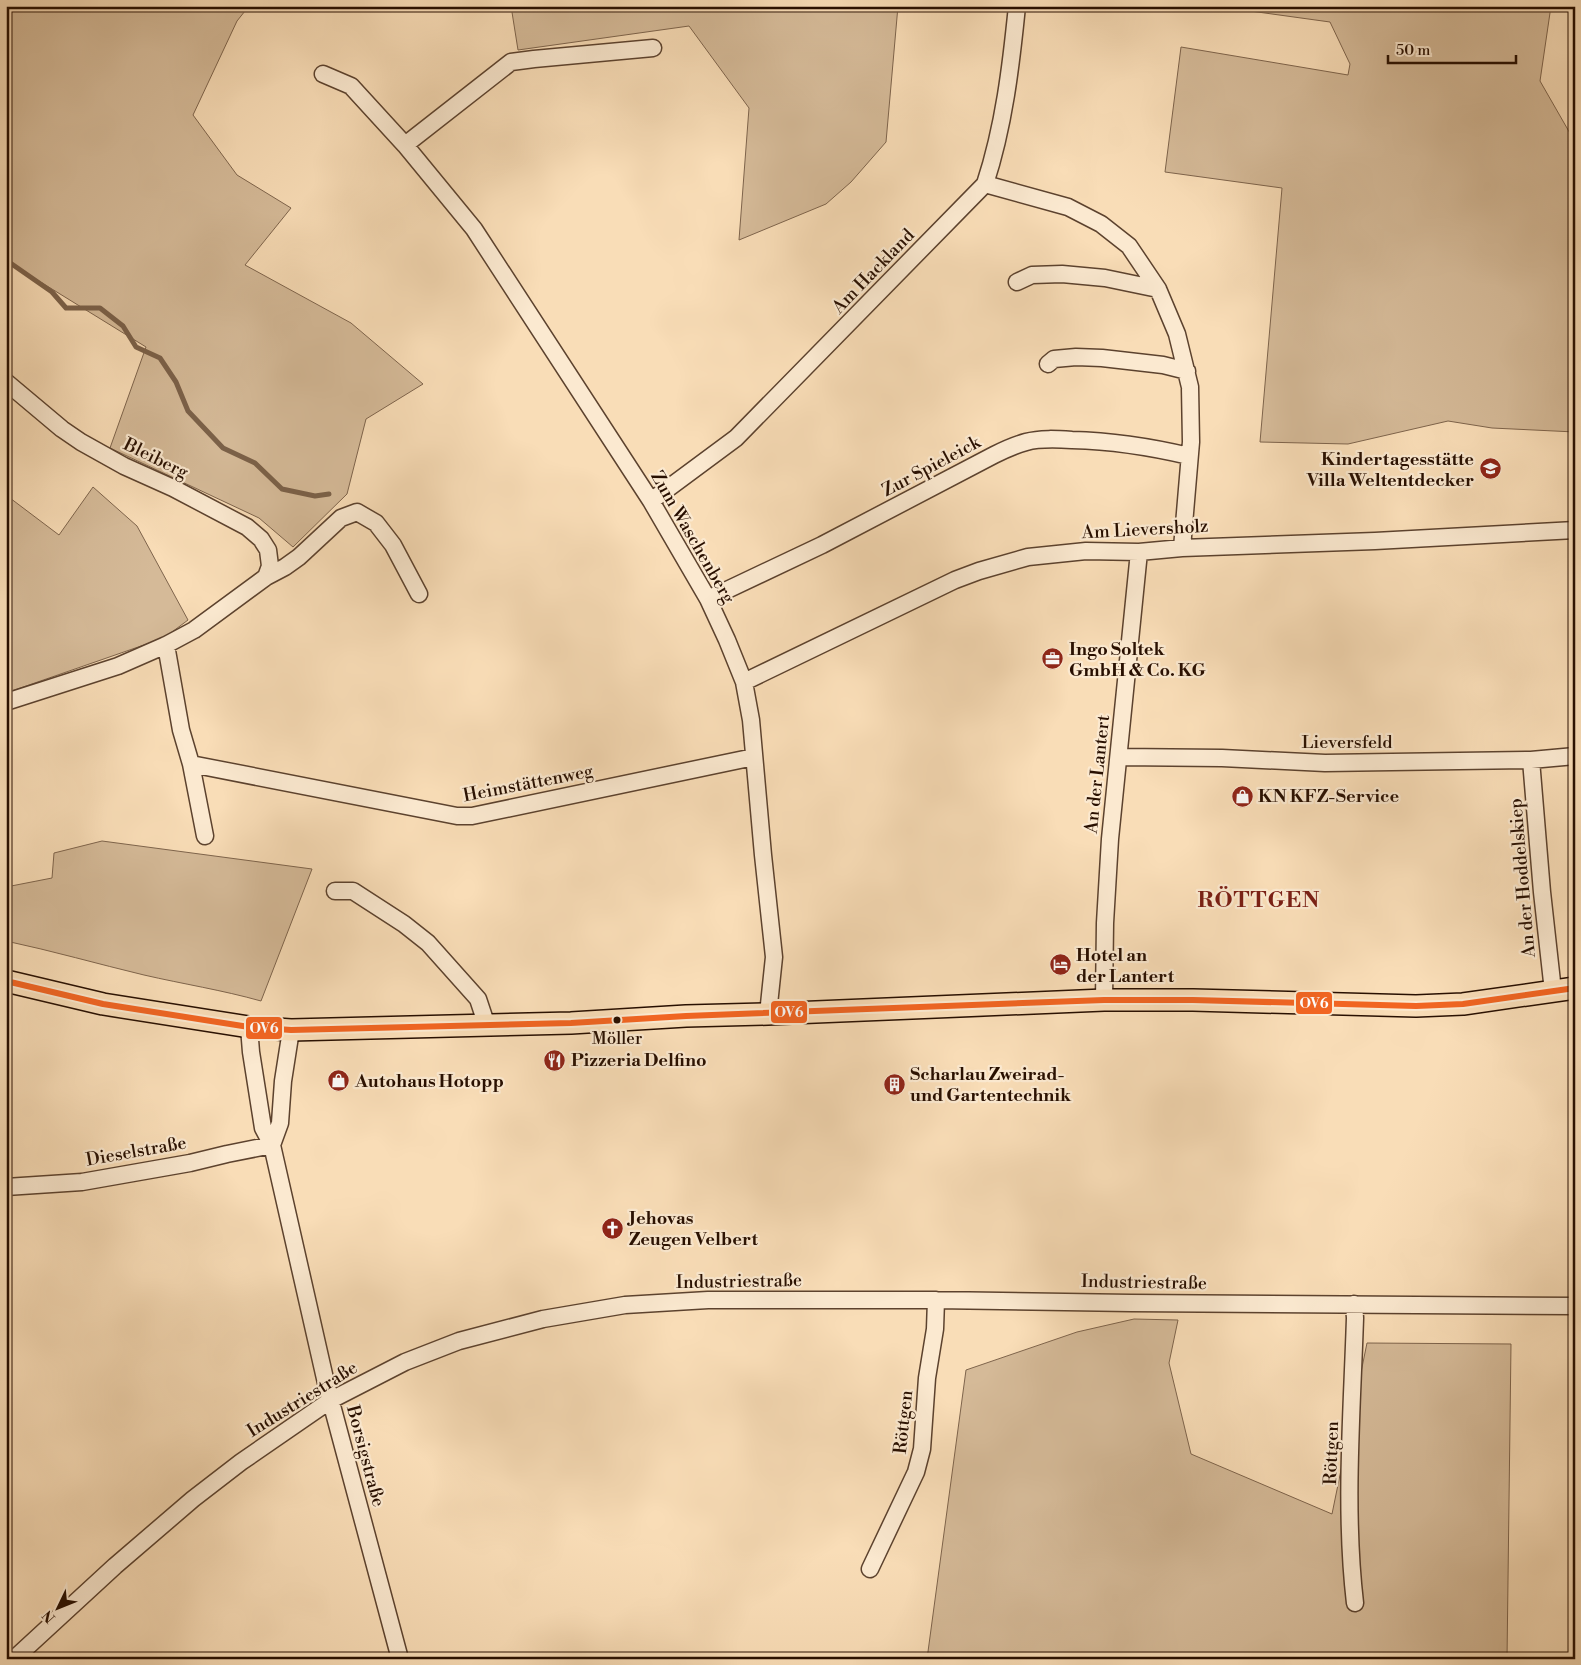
<svg xmlns="http://www.w3.org/2000/svg" width="1581" height="1665" font-family="'Libre Bodoni',serif">
<style>
.green{fill:#d5ba98;stroke:#7e644c}
.lines{fill:none;stroke-linecap:round;stroke-linejoin:round}
.stream{stroke:#7b6149;stroke-width:5}
.minor-casing{stroke:#5c422e;stroke-width:19}
.major-casing{stroke:#280f00;stroke-width:24}
.minor{stroke:#fbe9d0;stroke-width:16}
.major{stroke:#f9ddb7;stroke-width:21}
.bus-1-casing{stroke:#fbe9d0;stroke-width:10}
.bus-1{stroke:#f26522;stroke-width:6}
.bus-dot{fill:#280f00;stroke:#fbe9d0;stroke-width:2}
.labels{text-anchor:middle;stroke-width:4.5;stroke-linejoin:round;paint-order:stroke}
.bus-label{font-size:17px;fill:#280f00;stroke:#fbe9d0}
.street-label{font-size:18px;fill:#280f00;stroke:#fbe9d0}
.poi-label{font-size:18px;font-weight:bold;fill:#280f00;stroke:#fbe9d0;text-anchor:start}
.district-label{font-size:22px;font-weight:bold;letter-spacing:1px;fill:#7a1f14;stroke:#fbe9d0}
.line-badge{stroke:#fbe9d0;stroke-width:2}
.badge-label{font-size:14px;text-anchor:middle;font-weight:bold;fill:#fff}
</style>
<rect width="100%" height="100%" fill="#f9ddb7"/>
<filter id="stains"><feTurbulence type="fractalNoise" baseFrequency=".004" numOctaves="4"/><feColorMatrix values="0 0 0 0 .2 0 0 0 0 .09 0 0 0 0 .02 0 0 0 .5 -.17"/></filter>
<radialGradient id="worn" r=".72"><stop offset=".6" stop-color="#630" stop-opacity="0"/><stop offset="1" stop-color="#630" stop-opacity=".3"/></radialGradient>
<path class="green" d="M6 6H249L237 21 193 115 237 175 291 208 245 265 351 323 423 384 366 419 347 494 293 547 259 518 110 448 146 347 13 265 6 268Z
M511 6H898L886 142 851 182 826 204 739 240 749 108 689 26 518 50Z
M1214 6H1551L1540 81 1575 142V432L1492 428 1448 421 1348 444 1260 442 1282 188 1165 172 1181 47 1348 75 1350 64 1330 22Z
M93 487 137 526 188 620 164 638 6 693V495L59 535Z
M102 841 312 869 261 1001C222 990 183 984 144 975 98 964 53 951 6 941V887L52 878 54 853Z
M1134 1319 1178 1320 1169 1363 1191 1454 1332 1514 1367 1343 1511 1344 1507 1659H927L966 1370 1077 1332Z"/>
<g class="lines">
<path class="stream" d="M6 260 52 292 66 308H100L123 326 136 347 160 358 176 382 188 411 223 448 255 463 282 489 315 496 329 494"/>
<defs>
<path id="minor" d="M323 74 351 86 405 145 474 229 651 501 708 599 727 640 744 682 751 720 763 855 774 957 768 1014
M405 145 511 62 534 59 653 48
M985 184 1068 207 1101 224 1129 246 1158 289 1177 334 1190 387 1191 442 1182 548
M1017 282 1032 275 1062 274 1105 278 1158 289
M1048 364 1054 359 1076 357 1102 358 1163 365 1187 371
M6 382 62 429 81 442 124 466 173 488 247 527 261 539 268 550 270 566 266 577 194 630 166 645 118 666 6 702
M651 501 736 438 985 184C1004 126 1011 66 1017 6
M266 577 285 567 299 557 341 518 357 512 376 523 393 545 419 594
M708 599 822 545 994 455C1004 450 1015 445 1026 442 1040 438 1057 439 1072 440 1112 441 1151 447 1189 456
M166 645 181 730 191 764 205 836
M744 682 955 580 979 571 1028 557 1086 551 1139 552 1182 548 1375 541 1575 530
M1119 757 1222 758 1325 763 1531 760 1575 756
M1531 760 1542 892 1553 991
M191 764 457 816H472L754 757
M335 891H353L404 924 428 943 478 999 487 1026
M1104 1000 1105 923 1110 839 1139 552
M249 1027 251 1052 263 1128 272 1145 326 1383 400 1659
M272 1145 280 1123 283 1081 291 1030
M6 1187 82 1182 190 1163 227 1154 272 1145
M1354 1304 1355 1318C1352 1413 1344 1509 1355 1603
M870 1569 916 1472 922 1449 927 1378 935 1329 936 1300
M14 1659 115 1566 193 1499 241 1462 331 1400 405 1362 459 1341 543 1319 625 1305 708 1300H936L1131 1303 1575 1306"/>
<path id="major" d="M6 981 103 1004 249 1027 291 1030 571 1023 686 1016 768 1014 1104 1000H1193L1416 1006 1463 1004 1575 988"/>
</defs>
<use href="#minor" class="minor-casing"/>
<use href="#major" class="major-casing"/>
<use href="#minor" class="minor"/>
<use href="#major" class="major"/>
<defs>
<path id="bus-1" d="M6 981 103 1004 249 1027 291 1030 571 1023 686 1016 1104 1000H1193L1416 1006 1463 1004 1575 988"/>
</defs>
<use href="#bus-1" class="bus-1-casing"/>
<use href="#bus-1" class="bus-1"/>
</g>
<defs>
<symbol id="school-disc" viewBox="-11 -11 22 22"><circle r="9.5" fill="#8f2418" stroke="#fbe9d0"/><path d="M0-5L7-2L0 1L-7-2ZM-4 1L0 2.5L4 1V4Q0 6-4 4Z" fill="#fff"/></symbol>
<symbol id="office-disc" viewBox="-11 -11 22 22"><circle r="9.5" fill="#8f2418" stroke="#fbe9d0"/><path d="M-6-3h4V-5.5h4V-3h4V5H-6ZM-1-4.5V-3h2v-1.5ZM-6 0V1H6V0Z" fill="#fff"/></symbol>
<symbol id="shop-disc" viewBox="-11 -11 22 22"><circle r="9.5" fill="#8f2418" stroke="#fbe9d0"/><path d="M-5-2.5h2.3a2.7 3.5 0 0 1 5.4 0H5L5.5 6h-11ZM-1.5-2.5h3a1.5 2.3 0 0 0-3 0Z" fill="#fff"/></symbol>
<symbol id="hotel-disc" viewBox="-11 -11 22 22"><circle r="9.5" fill="#8f2418" stroke="#fbe9d0"/><path d="M-6-4.5h1.5V1H6V5H4.5V3h-9V5H-6ZM-4 0a1.8 1.8 0 1 1 3.6 0ZM.5 0V-2.5h3Q6-2.5 6 0Z" fill="#fff"/></symbol>
<symbol id="restaurant-disc" viewBox="-11 -11 22 22"><circle r="9.5" fill="#8f2418" stroke="#fbe9d0"/><path d="M-5-6h1v4h1v-4h1v4h1v-4h1v5L-1.5 .5V6h-2V.5L-5-1ZM5-6V6H3V1.5H1.5Q1.5-4 5-6Z" fill="#fff"/></symbol>
<symbol id="building-disc" viewBox="-11 -11 22 22"><circle r="9.5" fill="#8f2418" stroke="#fbe9d0"/><path d="M-4-6H4V6H1V3H-1V6H-4ZM-2.5-4.3h1.7v1.8h-1.7ZM.8-4.3h1.7v1.8H.8ZM-2.5-1h1.7V.8h-1.7ZM.8-1h1.7V.8H.8Z" fill="#fff"/></symbol>
<symbol id="church-disc" viewBox="-11 -11 22 22"><circle r="9.5" fill="#8f2418" stroke="#fbe9d0"/><path d="M-1.2-6h2.4v3.5h3.3v2.4h-3.3V6h-2.4V-.1h-3.3v-2.4h3.3Z" fill="#fff"/></symbol>
</defs>
<g fill-rule="evenodd">
<use href="#school-disc" x="1478" y="456" width="25" height="25"/>
<use href="#office-disc" x="1040" y="646" width="25" height="25"/>
<use href="#shop-disc" x="1230" y="784" width="25" height="25"/>
<use href="#hotel-disc" x="1048" y="952" width="25" height="25"/>
<use href="#restaurant-disc" x="542" y="1048" width="25" height="25"/>
<use href="#shop-disc" x="326" y="1068" width="25" height="25"/>
<use href="#building-disc" x="882" y="1072" width="25" height="25"/>
<use href="#church-disc" x="600" y="1216" width="25" height="25"/>
</g>
<circle class="bus-dot" cx="617" cy="1020" r="4.5"/>
<g class="labels">
<g class="bus-label">
<text x="617" y="1044">Möller</text>
</g>
<g class="street-label">
<text transform="translate(873 271) rotate(-46)" y="6">Am Hackland</text>
<text transform="translate(156 458) rotate(26)" y="6">Bleiberg</text>
<text transform="translate(931 466) rotate(-28)" y="6">Zur Spieleick</text>
<text transform="translate(1145 529) rotate(-3)" y="6">Am Lieversholz</text>
<text transform="translate(693 537) rotate(60)" y="6">Zum Waschenberg</text>
<text x="1347" y="748">Lieversfeld</text>
<text transform="translate(1097 774) rotate(-84)" y="6">An der Lantert</text>
<text transform="translate(528 783) rotate(-11)" y="6">Heimstättenweg</text>
<text transform="translate(1522 878) rotate(-95)" y="6">An der Hoddelskiep</text>
<text transform="translate(136 1151) rotate(-10)" y="6">Dieselstraße</text>
<text transform="translate(739 1281) rotate(-1)" y="6">Industriestraße</text>
<text transform="translate(1144 1282) rotate(1)" y="6">Industriestraße</text>
<text transform="translate(302 1399) rotate(-32)" y="6">Industriestraße</text>
<text transform="translate(903 1422) rotate(-84)" y="6">Röttgen</text>
<text transform="translate(1331 1453) rotate(-88)" y="6">Röttgen</text>
<text transform="translate(366 1456) rotate(75)" y="6">Borsigstraße</text>
</g>
<g class="poi-label">
<text x="1474" y="465" text-anchor="end">Kindertagesstätte<tspan x="1474" dy="21">Villa Weltentdecker</tspan></text>
<text x="1069" y="655">Ingo Soltek<tspan x="1069" dy="21">GmbH &amp; Co. KG</tspan></text>
<text x="1258" y="802">KN KFZ-Service</text>
<text x="1076" y="961">Hotel an<tspan x="1076" dy="21">der Lantert</tspan></text>
<text x="571" y="1066">Pizzeria Delfino</text>
<text x="910" y="1080">Scharlau Zweirad-<tspan x="910" dy="21">und Gartentechnik</tspan></text>
<text x="355" y="1087">Autohaus Hotopp</text>
<text x="629" y="1224">Jehovas<tspan x="629" dy="21">Zeugen Velbert</tspan></text>
</g>
<g class="district-label">
<text x="1259" y="907">RÖTTGEN</text>
</g>
</g>
<g class="line-badge">
<rect x="1295" y="991" width="38" height="24" rx="5" fill="#f26522"/>
<rect x="770" y="1000" width="38" height="24" rx="5" fill="#f26522"/>
<rect x="245" y="1016" width="38" height="24" rx="5" fill="#f26522"/>
</g>
<g class="badge-label">
<text x="1314" y="1008">OV6</text>
<text x="789" y="1017">OV6</text>
<text x="264" y="1033">OV6</text>
</g>
<rect width="1581" height="1665" fill="none" stroke="#f9ddb7" stroke-width="25"/>
<rect x="8" y="8" width="1566" height="1650" fill="none" stroke="#280f00" stroke-width="2.5"/>
<rect x="12" y="12" width="1556" height="1640" fill="none" stroke="#280f00"/>
<g transform="translate(58 1608) rotate(227)" stroke="#fbe9d0" stroke-width="4" paint-order="stroke">
<path d="M0-4L9 19L0 12L-9 19Z" fill="#280f00"/>
<text y="-8" font-size="14" font-weight="bold" text-anchor="middle" fill="#280f00">N</text>
</g>
<path d="M1388 55v8h128v-8" fill="none" stroke="#280f00" stroke-width="2.5"/>
<text x="1396" y="55" font-size="15" fill="#280f00" stroke="#fbe9d0" stroke-width="4" paint-order="stroke">50 m</text>
<rect width="100%" height="100%" filter="url(#stains)"/>
<rect width="100%" height="100%" fill="url(#worn)"/>
</svg>
